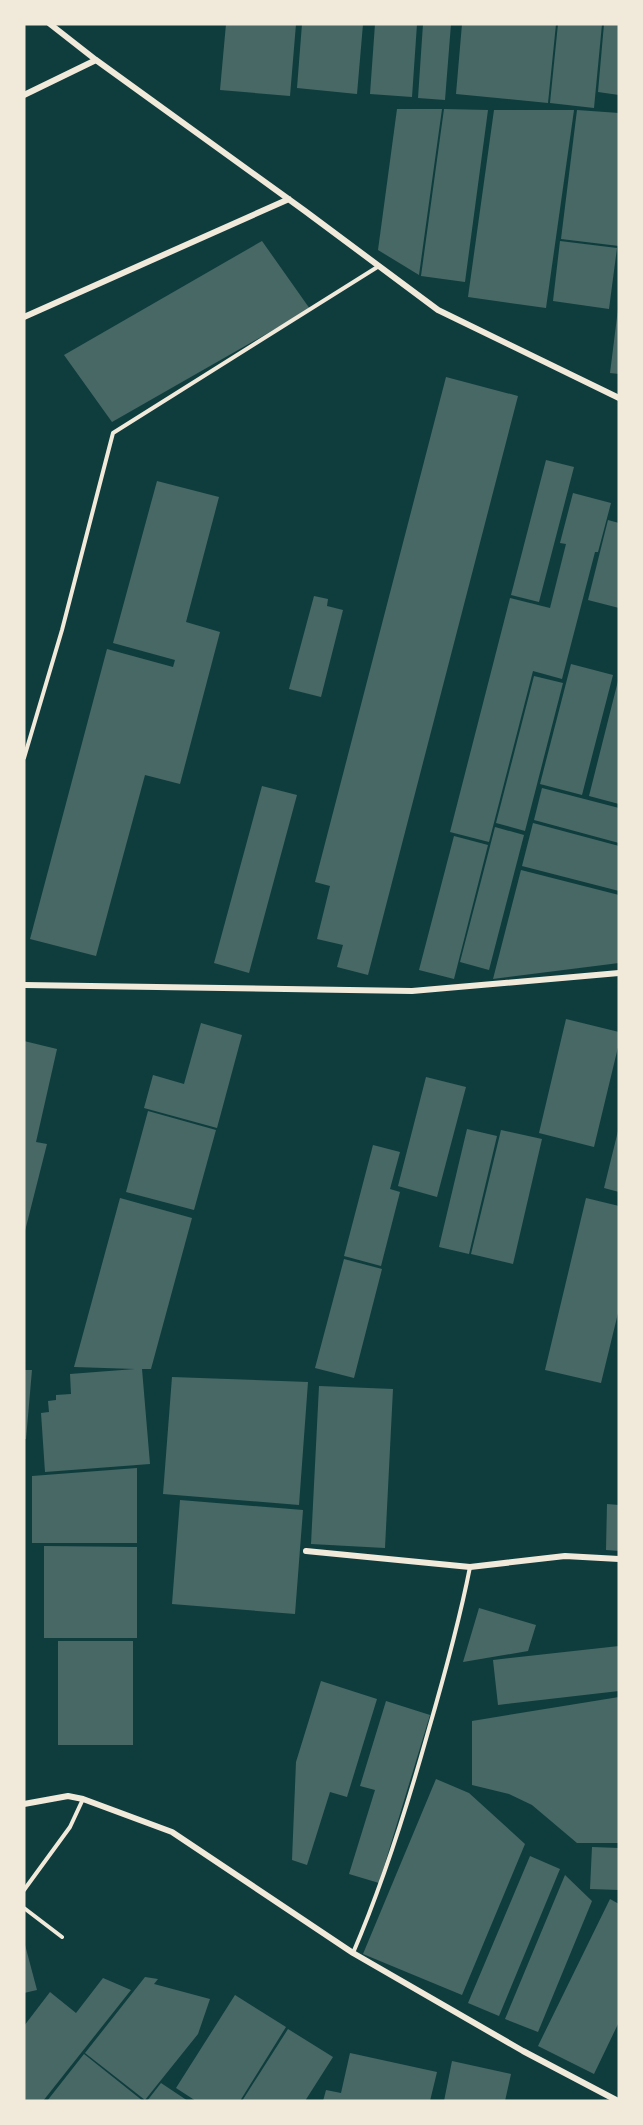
<svg xmlns="http://www.w3.org/2000/svg" width="643" height="2125" font-family="Spectral,serif">
<style>
.building{fill:#486865}
.lines{fill:none;stroke-linecap:round;stroke-linejoin:round}
.service{stroke:#f1e9da;stroke-width:4}
.minor{stroke:#f1e9da;stroke-width:6}
</style>
<rect width="100%" height="100%" fill="#0f3d3e"/>
<path class="building" d="M226 24H296L290 96 220 90Z
M302 24H363L357 94 297 88Z
M375 24H417L412 97 370 94Z
M423 24H451L445 100 418 98Z
M462 24H556L548 103 456 94Z
M558 24H602L594 108 550 103Z
M604 24H619V95L598 92Z
M397 109H442L419 275 378 250Z
M444 109 488 110 465 282 421 276Z
M494 110H574L546 308 468 297Z
M577 110 619 113V246L561 239Z
M262 241 310 309 112 422 64 355Z
M560 241 617 248 609 309 553 301Z
M618 309H619V374L610 373Z
M446 377 518 396 368 975 337 967 343 945 317 939 330 886 315 882Z
M546 460 574 467 539 602 511 595Z
M157 481 219 497 186 622 220 632 180 784 145 775 96 956 30 939 107 649 173 667 175 660 113 643Z
M573 493 611 503 598 552H595L562 679 533 671 489 842 450 832 510 598 550 608 566 544 560 543Z
M608 520 619 523V608L588 600Z
M314 596 328 599 327 606 343 610 321 697 289 689Z
M571 664 613 675 582 795 540 784Z
M534 676 563 683 525 831 496 823Z
M618 681 619 682V804L589 796Z
M262 786 297 795 249 973 214 963Z
M542 788 619 808V843L534 820Z
M533 823 619 846V891L522 866Z
M495 827 524 835 489 970 460 962Z
M454 836 488 845 454 979 419 970Z
M521 870 619 895V963L493 979Z
M566 1019 619 1032V1043L594 1147 539 1133Z
M201 1023 242 1035 217 1128 144 1108 153 1075 184 1084Z
M24 1041 57 1049 36 1142 47 1144 25 1231Z
M426 1077 466 1087 437 1197 398 1186Z
M148 1111 216 1130 194 1210 126 1192Z
M467 1129 497 1136 469 1254 439 1247Z
M501 1130 542 1139 513 1264 471 1254Z
M618 1131H619V1192L604 1188Z
M373 1145 400 1152 390 1189 400 1192 381 1266 344 1256Z
M120 1198 192 1218 151 1369H142L150 1464 45 1472 41 1413 49 1412 48 1401 56 1400V1395L71 1394 70 1374 135 1369 74 1367Z
M586 1198 619 1206V1309L601 1383 545 1370Z
M344 1259 382 1269 354 1378 315 1368Z
M24 1370H32L26 1439H24Z
M172 1377 308 1382 299 1505 163 1494Z
M319 1386 393 1389 385 1548 311 1544Z
M137 1468V1543H32V1476Z
M180 1500 303 1510 295 1614 172 1604Z
M607 1504 619 1505V1551L606 1550Z
M44 1546 137 1547V1638H44Z
M479 1608 536 1625 528 1651 463 1662Z
M58 1641H133V1745H58Z
M619 1646V1691L498 1705 493 1660Z
M321 1681 377 1699 347 1797 330 1792 307 1865 292 1860 296 1762Z
M619 1697V1843H577L532 1805 509 1794 472 1785V1721Z
M386 1701 430 1715 379 1883 349 1874 375 1790 360 1786Z
M436 1779 469 1793 525 1844 462 1995 363 1954Z
M592 1847 619 1848V1890L590 1889Z
M530 1856 560 1869 499 2016 468 2003Z
M565 1875 592 1901 538 2032 505 2019Z
M610 1899 619 1904V2022L594 2074 538 2046Z
M24 1941 37 1990 24 1993Z
M145 1977 158 1979 154 1984 210 1999 198 2034 145 2100 85 2053Z
M103 1978 131 1990 43 2101H24V2026L50 1992 76 2013Z
M235 1995 286 2027 240 2101H196L176 2088Z
M288 2029 333 2057 305 2101H242Z
M350 2053 437 2072 430 2101H323L326 2090 341 2093Z
M84 2054 143 2101H47Z
M452 2061 511 2074 505 2101H444Z
M161 2083 188 2101H147Z"/>
<g class="lines">
<path class="service" d="M24 758 62 630 113 433 379 266
M24 1890 70 1827 83 1799
M24 1908 62 1937
M353 1953C384 1881 407 1807 428 1732 444 1677 459 1623 470 1567"/>
<path class="minor" d="M50 24 96 60 305 211 438 310 619 398
M24 95 96 60
M24 317 289 199
M24 985 412 991 619 973
M306 1551 470 1567 565 1556 619 1559
M24 1804 68 1796 83 1799 172 1832 353 1953 523 2051 618 2101"/>
</g>
<rect width="643" height="2125" fill="none" stroke="#f1e9da" stroke-width="51"/>
</svg>
